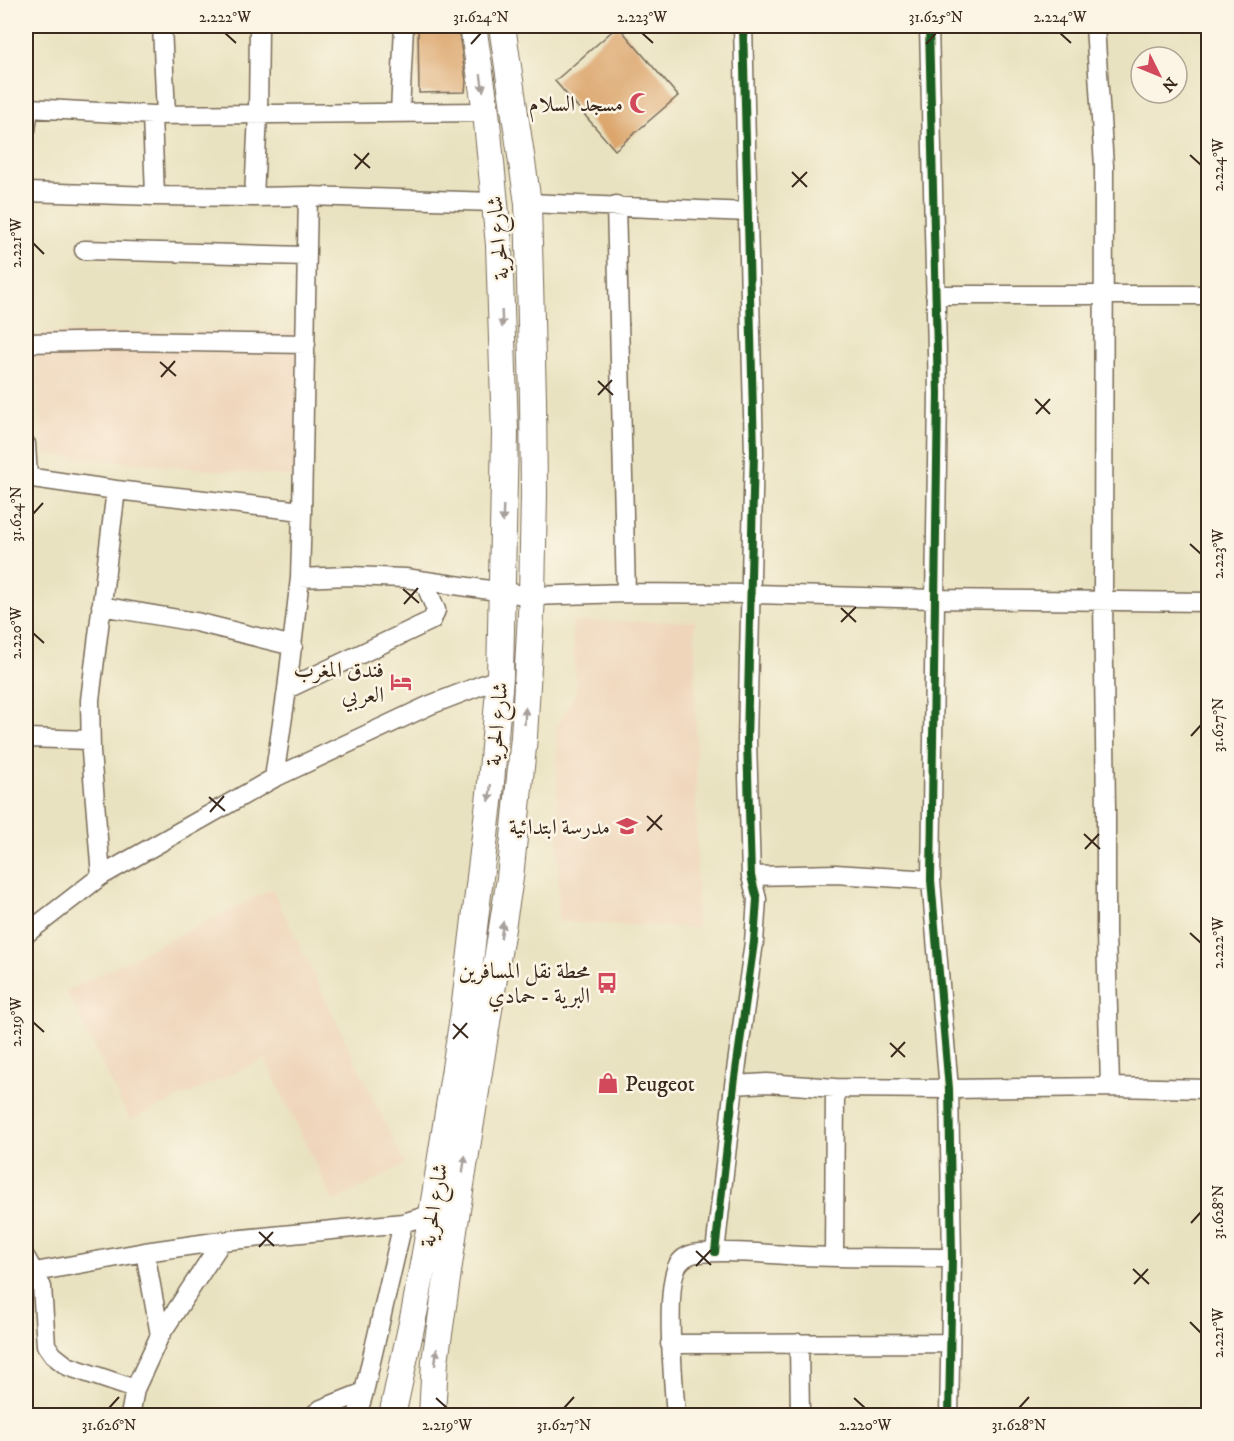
<svg xmlns="http://www.w3.org/2000/svg" width="1234" height="1441" font-family="'IM FELL DW Pica',Amiri,serif">
<style>
.built{fill:#efd6bb}
.building{fill:#dba56c}
.lines{fill:none;stroke-linecap:round;stroke-linejoin:round}
.minor-casing{stroke:#786a57;stroke-width:21}
.secondary-casing{stroke:#786a57;stroke-width:28}
.minor{stroke:#fff;stroke-width:18}
.secondary{stroke:#fff;stroke-width:26}
.cycleway-casing{stroke:#fcf5e5;stroke-width:11}
.cycleway{stroke:#1b5e20;stroke-width:8}
.oneway{fill:#a79f9a}
.ticks{fill:none;stroke:#3b2a1e;stroke-width:2}
.labels{text-anchor:middle;stroke-width:5;stroke-linejoin:round;paint-order:stroke}
.poi-label{font-size:22px;fill:#3b2a1e;stroke:#fcf5e5;text-anchor:end}
.street-label{font-size:22px;fill:#3b2a1e;stroke:#fcf5e5}
.neatline{fill:none;stroke:#3b2a1e;stroke-width:2}
.ticks-label{font-size:15px;text-anchor:middle;fill:#3b2a1e}
</style>
<rect width="100%" height="100%" fill="#fcf5e5"/>
<filter id="ink" filterUnits="userSpaceOnUse"><feTurbulence type="fractalNoise" baseFrequency=".0167" numOctaves="2"/><feDisplacementMap in="SourceGraphic" scale="12" xChannelSelector="R" yChannelSelector="G"/><feConvolveMatrix kernelMatrix="1 2 1 2 8 2 1 2 1" color-interpolation-filters="sRGB"/></filter>
<filter id="wash" filterUnits="userSpaceOnUse"><feTurbulence type="fractalNoise" baseFrequency=".008" numOctaves="4" result="noise"/><feDisplacementMap in="SourceGraphic" scale="24" xChannelSelector="R" yChannelSelector="G"/><feGaussianBlur stdDeviation="1.35" result="paint"/><feColorMatrix in="noise" values="0 0 0 0 0 0 0 0 0 0 0 0 0 0 0 0 0 1.4 0 .05"/><feComposite in="paint" operator="in"/></filter>
<g filter="url(#wash)">
<rect width="100%" height="100%" fill="#e9e2c0"/>
<path class="built" d="M306 331 303 478 46 455 41 444 35 337 46 333Z
M695 621 697 928 559 922 556 729 576 691 572 622Z
M272 889 405 1164 334 1202 265 1059 130 1120 66 991Z"/>
<g id="blocks">
<path class="building" d="M418 26H458L466 81 465 92 419 93Z
M618 26 678 96 615 150 555 81Z"/>
</g>
</g>
<g filter="url(#ink)">
<use href="#blocks" fill-opacity="0" stroke="#786a57" stroke-width="1.5"/>
<g class="lines">
<defs>
<path id="minor" d="M162 26 166 115
M259 26 258 115 254 197 308 196
M929 26 938 393 931 880 949 1089 952 1258 949 1416
M1095 26 1104 166 1103 602 1106 808V933L1110 1087
M400 113 404 26
M152 115 155 196
M26 130 29 108 152 115 486 112
M26 192 155 196 254 197
M528 203 749 212
M616 205 626 593
M84 250 307 256
M935 295H1208
M26 343 125 341 306 344
M26 444 28 477
M26 477 116 490 302 511 300 578
M302 511 308 196 494 202
M101 606 196 622 293 646
M287 689 432 620 436 610 424 581
M26 738 90 740
M274 778 287 689 300 578 349 576 405 578 532 596 626 593 752 594 934 599 1208 602
M101 876 91 752 90 700 116 490
M751 876 835 874 931 880
M26 934 101 876 274 778 430 705 500 678
M734 1085 767 1083 835 1088 949 1089 1110 1087 1208 1089
M145 1252 160 1335
M715 1252 734 1085 754 942 757 899 751 876 747 741 754 452 743 26
M834 1257 835 1088
M26 1258 42 1287 46 1345 53 1355 67 1366 135 1389
M35 1272 145 1252 222 1241
M799 1343 800 1416
M670 1344 949 1343
M130 1416 135 1389 160 1335 222 1241 403 1223 432 1214
M312 1416 321 1409 364 1392
M357 1416 364 1392 403 1223
M676 1416C674 1388 663 1280 680 1262 685 1256 693 1253 700 1253 733 1250 768 1254 801 1256 851 1258 902 1257 952 1258"/>
<path id="secondary" d="M392 1416 415 1309 432 1214 464 1011 490 794 500 678 505 433 499 245 486 112 473 26
M432 1416 435 1361 457 1210 510 878 524 737 532 596 534 495 533 399 528 203 502 26"/>
</defs>
<use href="#minor" class="minor-casing"/>
<use href="#secondary" class="secondary-casing"/>
<use href="#minor" class="minor"/>
<use href="#secondary" class="secondary"/>
<defs>
<path id="cycleway" d="M929 26 938 393 931 880 949 1089 952 1258 949 1416
M715 1252 734 1085 754 942 757 899 751 876 747 741 754 452 743 26"/>
</defs>
<use href="#cycleway" class="cycleway-casing"/>
<use href="#cycleway" class="cycleway"/>
</g>
<defs><path id="oneway-solid" d="M-6-.8H1V-3.2L6.5 0L1 3.2V.8H-6Z" transform="scale(1.5)"/></defs>
<g class="oneway">
<use href="#oneway-solid" transform="translate(482 83) rotate(82)"/>
<use href="#oneway-solid" transform="translate(502 319) rotate(88)"/>
<use href="#oneway-solid" transform="translate(503 514) rotate(92)"/>
<use href="#oneway-solid" transform="translate(525 716) rotate(-87)"/>
<use href="#oneway-solid" transform="translate(490 793) rotate(96)"/>
<use href="#oneway-solid" transform="translate(502 930) rotate(-81)"/>
<use href="#oneway-solid" transform="translate(464 1164) rotate(-81)"/>
<use href="#oneway-solid" transform="translate(436 1357) rotate(-83)"/>
</g>
</g>
<path class="ticks" d="M225 33 236 43M642 33 653 43M1060 33 1071 43M471 44 481 33M926 44 936 33M354 154 370 168M1190 155 1201 165M355 169 369 153M792 172 807 187M792 187 807 172M33 243 44 254M160 362 176 376M161 377 175 361M598 381 613 395M598 395 612 380M1035 399 1050 414M1036 414 1050 399M33 514 43 503M1190 544 1201 554M403 589 419 603M404 604 418 588M841 608 856 622M841 622 856 607M33 633 44 643M1191 736 1201 725M209 797 225 811M210 812 224 796M647 816 662 830M647 831 662 815M1084 834 1100 849M1085 849 1099 834M1190 933 1201 943M33 1022 44 1032M453 1024 468 1038M453 1039 467 1023M890 1043 905 1057M891 1057 905 1042M1191 1223 1201 1212M259 1232 274 1246M259 1247 273 1232M696 1251 711 1265M696 1266 711 1250M1133 1269 1149 1284M1134 1284 1148 1269M1190 1322 1201 1333M436 1398 447 1408M854 1398 865 1408M109 1408 119 1397M564 1408 574 1397M1019 1408 1029 1397"/>
<defs>
<symbol id="mosque-bare" viewBox="-9 -9 18 18"><path d="M3.5-4.9A6 6 0 1 0 3.5 4.9A5 5 0 1 1 3.5-4.9Z" fill="#d1495b" stroke="#fcf5e5" stroke-width="2.5" paint-order="stroke"/></symbol>
<symbol id="hotel-bare" viewBox="-9 -9 18 18"><path d="M-6-4.5h1.5V1H6V5H4.5V3h-9V5H-6ZM-4 0a1.8 1.8 0 1 1 3.6 0ZM.5 0V-2.5h3Q6-2.5 6 0Z" fill="#d1495b" stroke="#fcf5e5" stroke-width="2.5" paint-order="stroke"/></symbol>
<symbol id="school-bare" viewBox="-9 -9 18 18"><path d="M0-5L7-2L0 1L-7-2ZM-4 1L0 2.5L4 1V4Q0 6-4 4Z" fill="#d1495b" stroke="#fcf5e5" stroke-width="2.5" paint-order="stroke"/></symbol>
<symbol id="bus-bare" viewBox="-9 -9 18 18"><path d="M-5-6H5V4H4V6H2V4H-2V6H-4V4H-5ZM-3.5-4V0h7V-4ZM-3.5 1.2v1.5H-2V1.2ZM2 1.2v1.5H3.5V1.2Z" fill="#d1495b" stroke="#fcf5e5" stroke-width="2.5" paint-order="stroke"/></symbol>
<symbol id="shop-bare" viewBox="-9 -9 18 18"><path d="M-5-2.5h2.3a2.7 3.5 0 0 1 5.4 0H5L5.5 6h-11ZM-1.5-2.5h3a1.5 2.3 0 0 0-3 0Z" fill="#d1495b" stroke="#fcf5e5" stroke-width="2.5" paint-order="stroke"/></symbol>
</defs>
<g fill-rule="evenodd">
<use href="#mosque-bare" x="625" y="88" width="30" height="30"/>
<use href="#hotel-bare" x="386" y="667" width="30" height="30"/>
<use href="#school-bare" x="612" y="811" width="30" height="30"/>
<use href="#bus-bare" x="592" y="968" width="30" height="30"/>
<use href="#shop-bare" x="593" y="1068" width="30" height="30"/>
</g>
<g class="labels">
<g class="poi-label">
<text x="623" y="111">مسجد السلام</text>
<text x="384" y="677">فندق المغرب<tspan x="384" dy="25">العربي</tspan></text>
<text x="610" y="834">مدرسة ابتدائية</text>
<text x="590" y="978">محطة نقل المسافرين<tspan x="590" dy="25">البرية - حمادي</tspan></text>
<text x="625" y="1091" text-anchor="start">Peugeot</text>
</g>
<g class="street-label">
<text transform="translate(497 238) rotate(-95)" y="8">شارع الحرية</text>
<text transform="translate(496 724) rotate(-85)" y="8">شارع الحرية</text>
<text transform="translate(433 1205) rotate(-81)" y="8">شارع الحرية</text>
</g>
</g>
<rect width="1234" height="1441" fill="none" stroke="#fcf5e5" stroke-width="66"/>
<g transform="translate(1159 75) rotate(133)"><circle r="28" fill="#fcf5e5" stroke="#afa495" stroke-width="1.5"/>
<path d="M0-4.5L10 22L0 15L-10 22Z" fill="#d1495b"/>
<text y="-9" font-size="16" font-weight="bold" text-anchor="middle" fill="#3b2a1e">N</text>
</g>
<rect x="33" y="33" width="1168" height="1375" class="neatline"/>
<g class="ticks-label">
<text x="225" y="22">2.222°W</text>
<text x="481" y="22">31.624°N</text>
<text x="642" y="22">2.223°W</text>
<text x="936" y="22">31.625°N</text>
<text x="1060" y="22">2.224°W</text>
<text transform="translate(1218 165) rotate(-90)" y="5">2.224°W</text>
<text transform="translate(16 243) rotate(-90)" y="5">2.221°W</text>
<text transform="translate(16 514) rotate(-90)" y="5">31.624°N</text>
<text transform="translate(1218 554) rotate(-90)" y="5">2.223°W</text>
<text transform="translate(16 633) rotate(-90)" y="5">2.220°W</text>
<text transform="translate(1218 725) rotate(-90)" y="5">31.627°N</text>
<text transform="translate(1218 943) rotate(-90)" y="5">2.222°W</text>
<text transform="translate(16 1022) rotate(-90)" y="5">2.219°W</text>
<text transform="translate(1218 1212) rotate(-90)" y="5">31.628°N</text>
<text transform="translate(1218 1333) rotate(-90)" y="5">2.221°W</text>
<text x="109" y="1430">31.626°N</text>
<text x="447" y="1430">2.219°W</text>
<text x="564" y="1430">31.627°N</text>
<text x="865" y="1430">2.220°W</text>
<text x="1019" y="1430">31.628°N</text>
</g>
</svg>
